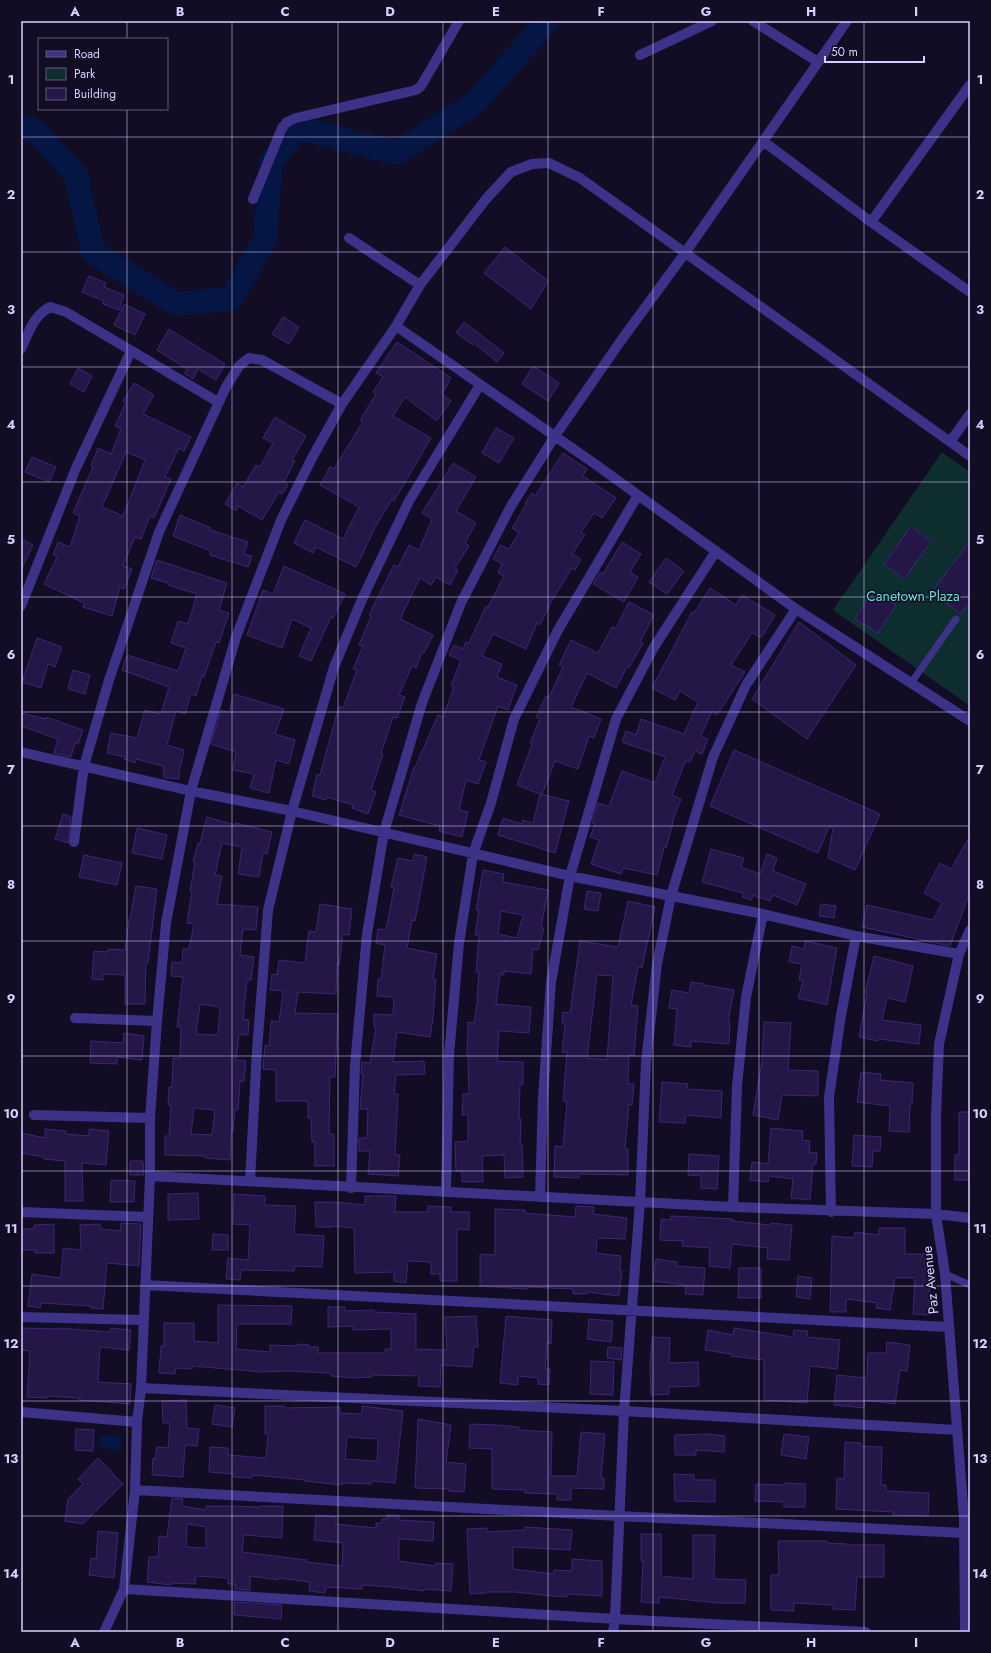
<svg xmlns="http://www.w3.org/2000/svg" width="991" height="1653" font-family="Jost,sans-serif">
<style>
.green{fill:#0e2d2f}
.water{fill:#051644}
.lines{fill:none;stroke-linecap:round;stroke-linejoin:round}
.river{stroke:#051644;stroke-width:24}
.building{fill:#241647;stroke:#3c2675;fill-rule:evenodd}
.lane{stroke:#3c3288;stroke-width:7}
.street{stroke:#3c3288;stroke-width:10}
.grid{fill:none;stroke:#d8cfff;stroke-width:1;stroke-opacity:0.55}
.labels{text-anchor:middle;stroke-width:3;stroke-linejoin:round;paint-order:stroke}
.park-label{font-size:14px;fill:#4febd1;stroke:#120c24}
.street-label{font-size:14px;fill:#d8cfff;stroke:#120c24}
.neatline{fill:none;stroke:#d8cfff;stroke-width:1.5}
.grid-label{font-size:13px;text-anchor:middle;font-weight:bold;fill:#d8cfff}
</style>
<rect width="100%" height="100%" fill="#120c24"/>
<path class="green" d="M942 452 970 472V706L833 610Z"/>
<path class="water" d="M100 1435 122 1437 121 1450 99 1448Z"/>
<g class="lines">
<path class="river" d="M21 128 34 130 76 175 93 252 176 304 231 299 265 239 271 162 298 128 397 153 476 102 547 21"/>
</g>
<path class="building" d="M505 247 548 281 531 309 484 273Z
M89 276 106 283 104 287 124 295 119 310 103 304 104 301 82 292Z
M124 304 145 314 135 335 114 325Z
M283 317 299 327 289 344 272 334Z
M464 322 504 353 497 362 474 343 473 345 456 333Z
M169 329 225 364 216 380 198 369 193 379 184 373 187 369 157 350Z
M397 342 451 378 442 394 451 401 437 421 405 397 393 416 431 438 394 501 392 499 376 526 356 567 316 547 313 553 294 543 305 520 343 539 359 507 320 485 330 467 334 469 363 421 360 420 376 394 373 392 383 377 376 373Z
M533 366 559 383 548 401 522 384Z
M78 368 92 376 84 392 70 384Z
M134 383 154 395 143 414 191 437 184 451 179 448 165 477 171 479 154 518 150 516 141 539 135 537 123 566 132 569 124 589 120 587 112 616 83 607 84 603 44 584 57 557 53 555 58 542 70 547 80 516 73 513 93 467 91 466 98 448 111 454 121 429 115 426 126 402 123 401ZM126 452 145 460 123 516 102 507Z
M275 417 306 436 292 460 295 461 284 482 288 485 282 494 279 492 262 520 238 506 236 511 225 504 237 483 243 487 256 465 260 467 273 443 263 438Z
M496 428 514 438 499 463 482 453Z
M563 453 587 469 583 476 616 498 602 518 594 513 581 532 585 535 572 554 581 559 575 570 572 568 548 607H549L540 625 537 623 526 649 493 634 482 656 502 664 497 677 517 685 508 710 498 706 479 760 486 762 478 784 466 780 459 810 468 812 462 837 439 831 440 826 399 815 414 767H415L438 715 443 717 454 687 451 686 461 660 449 655 454 645 463 649 466 642 469 643 486 606 488 607 504 576 498 573 502 564 493 559 500 545 509 549 519 532 512 528 527 503H525L532 493 535 496Z
M32 457 56 467 49 482 25 472Z
M453 463 476 477 456 511 476 523 465 543 469 546 455 568 458 570 450 585 436 577 431 585 420 578 400 619 433 635 424 653 422 652 416 668 412 666 399 695 405 697 397 718 393 717 381 753 383 754 371 790 376 792 368 814 352 808 353 805 327 797 326 800 312 796 317 774 320 775 339 706 343 708 357 670 353 669 363 646 359 645 371 616 369 615 394 565 398 567 409 545 419 550 432 519 422 513Z
M180 515 211 528 210 530 248 542 244 554 252 556 248 567 210 555 211 551 173 536Z
M911 526 931 542 904 579 884 564Z
M21 539 33 545 21 570Z
M970 541V602L961 614 932 592Z
M622 542 641 554 630 572 638 577 624 602 593 584 600 572 603 574Z
M666 558 684 571 667 594 649 582Z
M157 560 227 583 219 610 229 613 219 643 216 642 204 677 202 676 196 696 191 694 185 714 176 711 167 745 184 750 179 773V779L164 778 163 766 136 759 135 763 124 759 125 757 107 753 111 733 137 738 145 710 161 714 169 687 122 670 127 655 178 671 186 648 171 643 178 621 188 624 197 594 168 585V583L151 578Z
M284 566 345 594 333 618 331 617 311 661 299 656 311 628 292 619 282 648 247 635 263 590 273 594Z
M710 588 736 605 742 595 775 615 761 638 752 633 731 665 745 672 717 715 712 711 701 736 708 739 702 754 695 751 690 762 686 760 672 795 681 799 672 823H673L666 848 664 847 657 875 623 868 621 874 591 864 599 840 590 837 595 824 592 823 598 803 609 806 622 771 655 783 665 757 622 742 626 731 636 735 641 719 684 734 698 702 680 691 675 700 652 688 692 612 694 613Z
M873 590 896 605 878 633 855 619Z
M629 602 654 615 640 642 643 643 629 668 627 667 616 688 587 673 571 707 601 719 594 738 589 736 578 769 555 761 542 795 517 785 532 744 530 743 540 719 536 717 546 696 549 697 563 667 559 665 571 640 598 653 612 627 616 628Z
M799 622 856 665 807 739 752 699Z
M37 638 62 647 55 667 48 664 41 688 22 682Z
M73 670 90 675 85 694 68 689Z
M234 694 284 709 275 734 295 740 289 764 276 760 269 793 250 788 254 774 233 770 236 752 211 744 221 710 229 712Z
M21 713 46 719V717L83 730 78 744 75 743 71 757 54 753 58 739 21 726Z
M734 750 880 814 855 870 828 858 833 828 829 827 818 853 710 806Z
M540 794 569 801 555 853 498 835 503 818 522 824 523 820 533 823Z
M63 814 71 817 68 843 55 839Z
M207 817 235 825 236 823 272 832 267 854 263 853 259 877 238 874 242 847 222 843 215 875 222 876 217 904 258 907 256 930 243 929 240 955 254 957 251 980H247L243 1019 249 1020 248 1035 239 1034 236 1060 246 1061 244 1081H240L238 1110H235L233 1131H231L230 1160 205 1158V1156L165 1155V1136H169L171 1105H168L169 1087H172L173 1058H180L181 1027H177L183 977 171 976 172 962 182 963 183 949H189L194 924 187 923 192 891H190L195 863 193 862 198 843H200ZM200 1004 220 1007 218 1035 196 1034ZM194 1108 215 1110 212 1135 191 1134Z
M137 828 167 835 162 859 132 853Z
M970 836V892L950 946 862 927 867 905 933 920 942 903 924 893 940 863 951 869Z
M711 849 744 858 741 867 760 874 767 854 777 858 773 871 806 884 797 905 773 895 770 901 753 895 751 900 742 897 743 893 702 882Z
M414 854 427 857 415 921 412 920 407 948 437 954 433 979H436L433 1018 430 1037 397 1032 393 1062 424 1061 425 1074 396 1075 394 1094H398L395 1155H400L398 1176 368 1174 370 1151H359V1138H367L368 1109H360L363 1074H361L362 1062 370 1063 376 1027H374V1014L393 1015 394 997 377 996 378 979H381L385 945 376 943 378 929 386 930 394 888 391 887 398 858 413 861Z
M84 855 122 863 117 885 79 877Z
M483 870 504 874 503 882 548 890 541 928H544L538 950 533 949 531 974 504 971V975L500 974 496 1004 531 1007 529 1033 499 1031 497 1061 523 1062V1084H520L519 1119H521L520 1144H522L523 1177 505 1178 504 1155 482 1156 483 1182H462V1171H456L455 1142 468 1141V1115H462L463 1094H469L468 1057 467 1056 468 1022 474 1023 478 997H477L479 972H476L479 936 475 935 479 910H476ZM501 911 523 915 517 938 498 934Z
M136 886 157 889 148 963 146 962 145 1004H125V975L103 974V980L92 979 94 951 108 952V949L125 950 129 919H130Z
M587 891 601 893 598 911 584 909Z
M628 901 655 907 642 968 638 967 631 1005 638 1006 634 1056 629 1055 628 1084H634L632 1105 629 1104 625 1149H628V1175L579 1174V1178L554 1177 555 1146 563 1147 567 1102 563 1101 567 1052H562L565 1024 562 1023 563 1012 570 1013 580 941 618 947ZM597 975 613 976 607 1060 587 1058Z
M320 904 352 909 349 935 343 934 339 965 337 964 336 994 298 992 295 1013 338 1014 335 1077H330L329 1134H334V1166H315V1142H312L311 1118H308V1101H276V1070L263 1069 265 1045 269 1046 271 1021 279 1022 283 991 270 990 272 974 277 975 279 960 305 963 309 931 316 932Z
M821 904 836 906 834 918 819 916Z
M805 941 837 948 827 1005 798 998 803 981 799 980 802 964 789 962 792 946 804 949Z
M874 956 913 966 905 1002 887 998 882 1020 921 1025 919 1044 879 1039 878 1041 859 1037 867 993H865Z
M691 982 704 984 703 985 734 990 728 1022H730L729 1044 691 1041V1047L674 1045 677 1009 669 1008 672 990 689 993Z
M764 1022 791 1023 788 1070 818 1071V1096L782 1095 778 1120 753 1115 762 1061Z
M124 1033 144 1036 142 1060 117 1057V1064L90 1063 91 1041 123 1043Z
M861 1072 881 1074 880 1080 913 1083 912 1104H910L909 1132 889 1131 890 1106 857 1102Z
M662 1082 688 1084 687 1089 722 1091 721 1118 686 1115 685 1123 659 1122Z
M959 1112H970V1180H955V1155H959Z
M771 1128 803 1131 802 1140 810 1141 809 1152 817 1153 816 1164H813L810 1200 791 1198 793 1179 769 1176 768 1182 750 1180 752 1162 768 1164Z
M45 1129 66 1131V1134L89 1136V1129L109 1131 106 1165 82 1163 83 1201H65V1161L44 1159V1157L21 1153V1133L45 1138Z
M854 1135 881 1137 880 1151H873L872 1167 852 1166Z
M689 1154 719 1156 717 1189 701 1188V1176L688 1175Z
M130 1161H143L144 1175H130Z
M111 1180 135 1181 134 1202H110Z
M198 1193 199 1219 168 1220V1194Z
M234 1194 265 1196V1205L296 1206 294 1234 324 1236 322 1267 295 1266 294 1271 241 1270 240 1280 226 1279 228 1258 248 1260 250 1225 233 1224Z
M365 1196H396L395 1212H428V1206L451 1207V1212H469V1230L457 1229V1281H440V1274H431V1262L408 1261 406 1283 394 1281V1272L355 1273 354 1228 333 1226V1227H316L315 1202H334L365 1205Z
M576 1206 594 1207 593 1214 627 1218 625 1239 597 1238 596 1253 621 1256 620 1270 622 1271 619 1296 587 1292V1294H573V1289L527 1287V1289L480 1286V1254L495 1255V1209L525 1210V1213L575 1217Z
M671 1216 733 1219V1221L770 1225 771 1223 792 1225 789 1260 767 1259 768 1248 732 1244 730 1268 709 1266 710 1248 682 1246 683 1241 660 1240 661 1219 671 1220Z
M121 1223 141 1224 139 1266 107 1263 103 1309 91 1308V1306L41 1303 40 1308 28 1306 32 1274 60 1278V1276H61L63 1248 81 1250 80 1225 100 1224 101 1229 120 1231Z
M54 1224V1253H35V1250H21V1229H34V1225Z
M879 1228H905V1254H929L930 1315 913 1314 915 1278H895L890 1310 876 1308 877 1303 846 1299V1312H830L832 1236 854 1238 855 1232 879 1235Z
M213 1234 228 1235V1250H212Z
M656 1259 677 1262 676 1266 705 1268 703 1295 685 1294 686 1285 653 1281Z
M739 1268H761V1298H738Z
M798 1276 812 1278 810 1299 796 1297Z
M218 1305 292 1306 291 1324H237L236 1349 270 1352V1345L297 1346V1344L309 1345V1347H318V1353H385V1349H391V1329L353 1330V1326L328 1327V1307H345V1311L374 1310V1312L416 1314V1349L447 1350 445 1317 476 1316 478 1347H474L472 1367 441 1365 440 1387 418 1386 419 1376 372 1375V1377L354 1378 331 1376V1373L286 1371 261 1372 193 1366 192 1369 176 1368 175 1374 159 1373 161 1346H164V1323H194V1341L218 1343Z
M506 1316 552 1320 551 1344 547 1343 545 1368 550 1369 549 1385 538 1384V1378L518 1376V1385L500 1383Z
M589 1319 613 1321 611 1342 587 1339Z
M21 1328 58 1329V1328L110 1332 111 1328 131 1330 129 1350 100 1347 98 1382 131 1384 130 1404 79 1400V1398L47 1396V1398L27 1397 30 1351 21 1350Z
M734 1328 793 1337 794 1330 808 1331 807 1337 840 1340 837 1369 810 1366 807 1403 764 1400V1360L731 1356V1354L705 1350 708 1330 733 1335Z
M652 1337 670 1338 669 1363 698 1362 699 1386 669 1387V1394L651 1395 650 1366Z
M887 1342 910 1345 907 1371 900 1370 895 1404 865 1400 864 1408 834 1405 837 1375 867 1378 868 1353H886Z
M608 1347 622 1348 621 1360 607 1358Z
M591 1361 614 1362 613 1395 590 1394Z
M186 1400 187 1428 199 1429 197 1446 185 1445 183 1477 152 1475 153 1458 155 1459 157 1447 168 1448 170 1423H163L162 1401Z
M215 1405 235 1408 232 1427 212 1424Z
M265 1406H284V1408L340 1407V1413L362 1414V1406L403 1411 395 1483 372 1481 371 1484 342 1483V1485L305 1481V1480L252 1475V1478L233 1477 234 1474 209 1472 210 1447 228 1448V1455L266 1458 268 1434H265ZM347 1437 378 1439 377 1461 345 1459Z
M418 1419 451 1425 446 1462 466 1464 464 1492 448 1491 449 1489 415 1488Z
M470 1424 498 1425 519 1427V1430L552 1432 551 1476H577L581 1432 605 1434 601 1478H604V1489L571 1488V1500H557V1494L525 1493V1490L492 1489V1449L469 1448Z
M76 1429 94 1430 93 1451 75 1450Z
M709 1434 725 1436 724 1452 696 1450V1455H675V1435Z
M784 1434 809 1437 806 1459 781 1455Z
M845 1442 861 1443V1446L882 1447 881 1485H886V1491L929 1493 928 1516 893 1515V1512L836 1509 837 1478 844 1479Z
M98 1458 123 1484 83 1524 65 1521 68 1499 83 1484 78 1479Z
M674 1474 694 1475V1480H715V1502L675 1501Z
M784 1483 805 1484V1507H784V1502L755 1501 756 1484 784 1485Z
M172 1498 183 1499 182 1506 206 1510V1506H232L260 1507V1506H283L282 1538 244 1535 242 1552 307 1560 306 1562 342 1566 343 1543 314 1540 316 1515 336 1517V1524L376 1528V1523H382V1519H387V1515H399V1520L434 1522 433 1541 399 1539V1561L435 1566 436 1563 453 1564 451 1591 424 1589V1591L392 1587 362 1585V1589L326 1587 325 1593 309 1591 310 1582 279 1578 278 1580 250 1576V1590L235 1589V1584H228V1578L196 1576 195 1584 172 1583 171 1585 147 1582 149 1557H158L159 1536 167 1537ZM187 1524 206 1527V1548L186 1547Z
M525 1527 572 1530 570 1550 513 1547V1569L554 1574V1570L572 1571V1559L602 1561V1596L567 1594V1597L551 1596 515 1592H486V1593L470 1594 467 1529 487 1528V1532L525 1530Z
M98 1531 118 1533 114 1578 89 1575 91 1558 96 1559Z
M641 1534H661V1576L693 1579V1535H715L714 1579 746 1580 745 1603H719L659 1597V1603L641 1602 643 1561H641Z
M778 1541H827V1543L847 1544V1545H884V1577H857L855 1610 833 1609 834 1605 794 1603V1611L771 1610V1575H779Z
M234 1602 282 1605 281 1619 234 1615Z"/>
<g class="lines">
<path class="lane" d="M911 683 956 619
M945 1274 970 1285"/>
<path class="street" d="M753 21 818 62
M640 55 712 21
M763 141 871 222 970 292
M253 199 282 128 287 122 296 118 416 90 421 86 459 21
M871 222 970 85
M349 238 420 285
M396 326 595 464 796 609 970 721
M21 349C29 332 33 316 50 307L66 312 218 402
M950 442 970 414
M21 606 76 468 131 351
M21 752 191 791 292 811 570 876 763 914 856 936 959 954
M74 842 84 766 109 680 159 532 226 387 239 366 249 358 262 360 342 404
M75 1018 157 1021
M34 1115 150 1118
M150 1176 733 1207 936 1214 970 1218
M250 1181 257 1050 268 910 292 811 334 667 363 597 409 501 480 385
M351 1188 355 1065 367 934 384 832 422 703 461 603 511 506 555 436 620 342 685 253 847 21
M446 1192 449 1055 459 943 473 854 491 803 514 719 558 630 638 495
M540 1197 543 1097 551 982 570 876 616 719 654 647 716 551
M733 1207 737 1086 746 997 763 914
M21 1212 147 1217
M831 1212 829 1097 841 1015 856 936
M145 1285 948 1327
M21 1317 143 1320
M141 1388 624 1411 957 1430
M21 1412 137 1422
M135 1490 619 1516 964 1533
M124 1589 615 1619 866 1632
M104 1632 124 1589 135 1490 137 1422 141 1388 150 1176V1118L157 1021 166 923 191 791 236 637 281 520 313 456 342 404 396 326 420 285 486 199 511 172 532 164 549 163 580 178 970 456
M613 1632 615 1619 624 1411 640 1202 646 1062 657 964 671 896 713 757 746 685 796 609
M965 1632 964 1518 945 1274 936 1214V1115L939 1044 959 954 970 930"/>
</g>
<path class="grid" d="M127 21V39M232 21V1632M338 21V1632M443 21V1632M548 21V1632M653 21V1632M759 21V1632M864 21V1632M127 109V1632M21 137H970M21 252H970M21 367H970M21 482H970M21 597H970M21 712H970M21 826H970M21 941H970M21 1056H970M21 1171H970M21 1286H970M21 1401H970M21 1516H970"/>
<g class="labels">
<g class="park-label">
<text x="913" y="601">Canetown Plaza</text>
</g>
<g class="street-label">
<text transform="translate(930 1280) rotate(-96)" y="5">Paz Avenue</text>
</g>
</g>
<rect width="991" height="1653" fill="none" stroke="#120c24" stroke-width="44"/>
<rect x="38" y="38" width="130" height="72" fill="#120c24" stroke="#615a7c"/>
<rect x="46" y="51" width="20" height="6" fill="#3c3288" stroke="#615a7c"/>
<text x="74" y="58" font-size="12" fill="#d8cfff">Road</text>
<rect x="46" y="68" width="20" height="12" fill="#0e2d2f" stroke="#615a7c"/>
<text x="74" y="78" font-size="12" fill="#d8cfff">Park</text>
<rect x="46" y="88" width="20" height="12" fill="#241647" stroke="#615a7c"/>
<text x="74" y="98" font-size="12" fill="#d8cfff">Building</text>
<path d="M825 56v6h99v-6" fill="none" stroke="#d8cfff" stroke-width="2"/>
<text x="831" y="56" font-size="12" fill="#d8cfff" stroke="#120c24" stroke-width="3" paint-order="stroke">50 m</text>
<rect x="22" y="22" width="947" height="1609" class="neatline"/>
<g class="grid-label">
<text x="75" y="16">A</text>
<text x="180" y="16">B</text>
<text x="285" y="16">C</text>
<text x="390" y="16">D</text>
<text x="496" y="16">E</text>
<text x="601" y="16">F</text>
<text x="706" y="16">G</text>
<text x="811" y="16">H</text>
<text x="916" y="16">I</text>
<text x="11" y="84">1</text>
<text x="980" y="84">1</text>
<text x="11" y="199">2</text>
<text x="980" y="199">2</text>
<text x="11" y="314">3</text>
<text x="980" y="314">3</text>
<text x="11" y="429">4</text>
<text x="980" y="429">4</text>
<text x="11" y="544">5</text>
<text x="980" y="544">5</text>
<text x="11" y="659">6</text>
<text x="980" y="659">6</text>
<text x="11" y="774">7</text>
<text x="980" y="774">7</text>
<text x="11" y="889">8</text>
<text x="980" y="889">8</text>
<text x="11" y="1003">9</text>
<text x="980" y="1003">9</text>
<text x="11" y="1118">10</text>
<text x="980" y="1118">10</text>
<text x="11" y="1233">11</text>
<text x="980" y="1233">11</text>
<text x="11" y="1348">12</text>
<text x="980" y="1348">12</text>
<text x="11" y="1463">13</text>
<text x="980" y="1463">13</text>
<text x="11" y="1578">14</text>
<text x="980" y="1578">14</text>
<text x="75" y="1647">A</text>
<text x="180" y="1647">B</text>
<text x="285" y="1647">C</text>
<text x="390" y="1647">D</text>
<text x="496" y="1647">E</text>
<text x="601" y="1647">F</text>
<text x="706" y="1647">G</text>
<text x="811" y="1647">H</text>
<text x="916" y="1647">I</text>
</g>
</svg>
